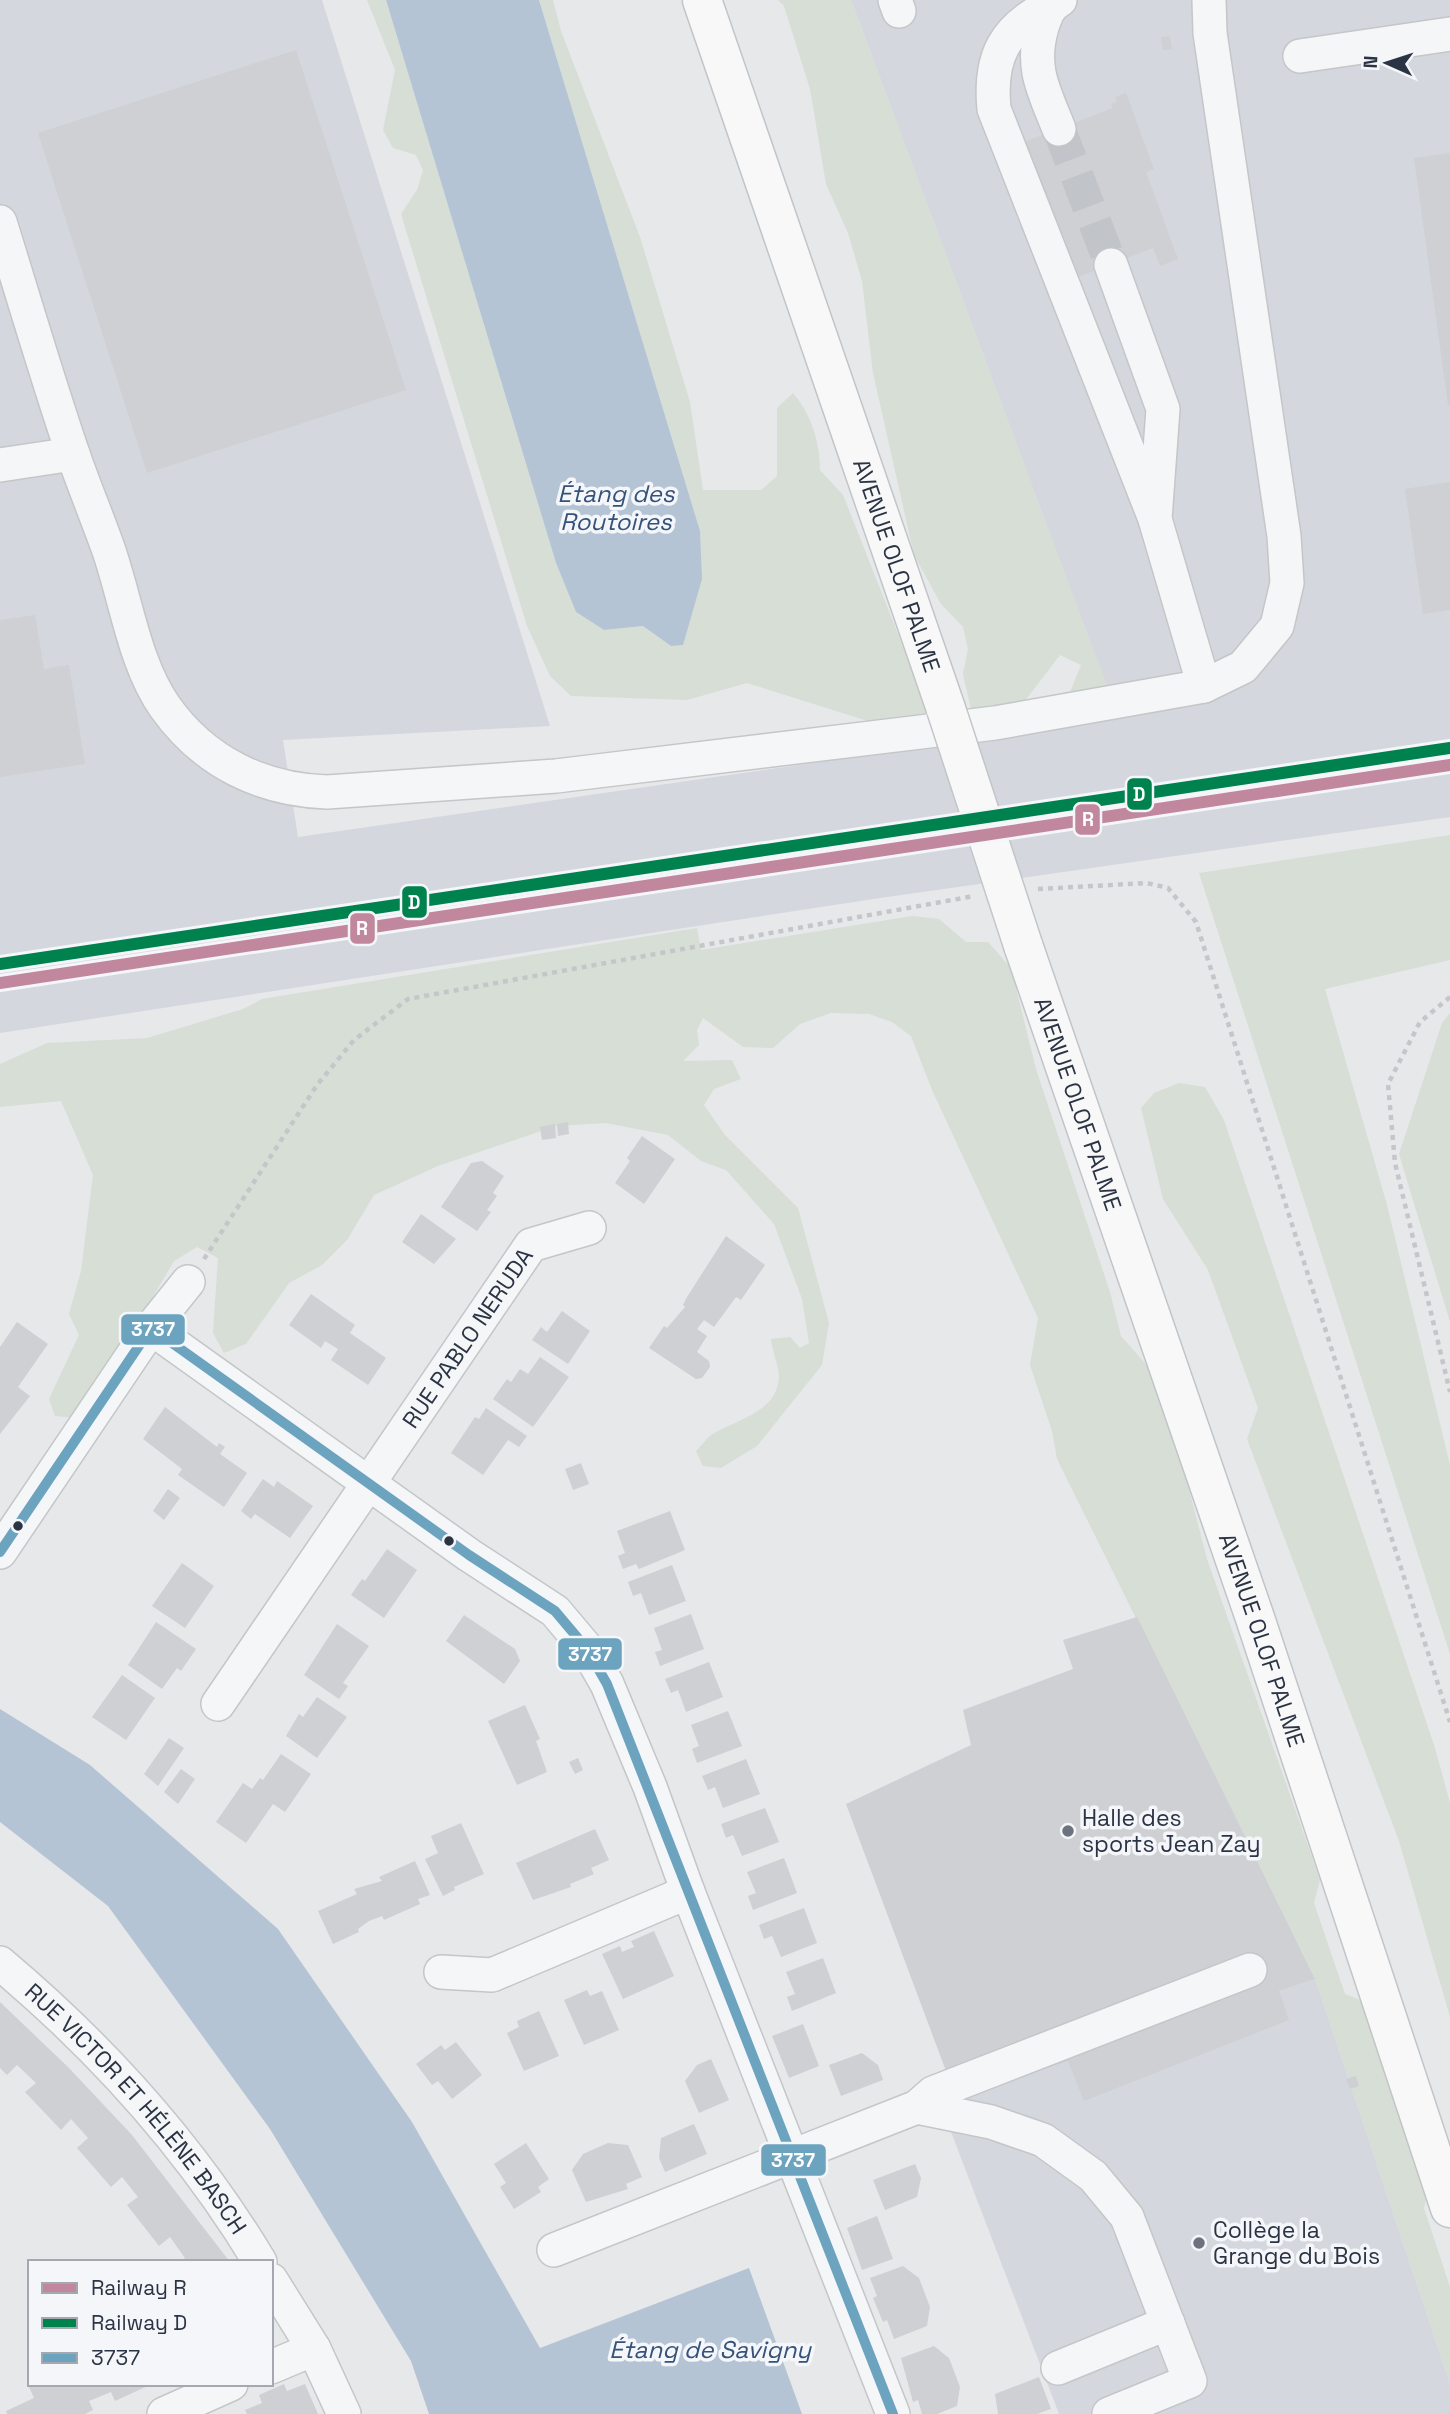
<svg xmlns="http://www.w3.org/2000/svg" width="1450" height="2414" font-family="'Space Grotesk',sans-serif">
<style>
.built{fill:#d4d7dd}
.green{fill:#d6ded6}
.water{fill:#b4c4d5}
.building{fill:#ced0d3}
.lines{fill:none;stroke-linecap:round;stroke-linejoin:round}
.minor-tunnel{stroke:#c1c4c9;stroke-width:33;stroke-dasharray:33 17;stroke-linecap:butt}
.minor-casing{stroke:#c4c6c8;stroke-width:36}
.major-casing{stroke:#c2c5c8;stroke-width:41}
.path{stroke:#c5c6ca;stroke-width:4.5;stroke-dasharray:5 5;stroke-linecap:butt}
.minor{stroke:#f5f6f7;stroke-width:33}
.major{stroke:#f8f8f8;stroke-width:38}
.major-bridge-casing{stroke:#c2c5c8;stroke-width:41;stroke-linecap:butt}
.major-bridge{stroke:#f8f8f8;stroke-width:38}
.bus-1-casing{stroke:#f4f6f9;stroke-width:16}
.bus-1{stroke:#6ca3be;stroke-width:10}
.rail-1-casing{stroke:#f4f6f9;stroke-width:18}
.rail-2-casing{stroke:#f4f6f9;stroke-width:18}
.rail-1{stroke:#c1889d;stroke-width:12}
.rail-2{stroke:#00824e;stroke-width:12}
.bus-dot{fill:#2b3445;stroke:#f4f6f9;stroke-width:2.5}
.poi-dot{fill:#6c737f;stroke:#f4f6f9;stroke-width:2.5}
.labels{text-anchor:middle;stroke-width:7;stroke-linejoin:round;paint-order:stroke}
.street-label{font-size:23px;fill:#2b3445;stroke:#f4f6f9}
.poi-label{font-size:23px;fill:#2b3445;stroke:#f4f6f9;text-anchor:start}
.water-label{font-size:24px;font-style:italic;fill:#34527a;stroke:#f4f6f9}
.line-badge{stroke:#f4f6f9;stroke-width:2.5}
.badge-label{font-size:19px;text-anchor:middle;font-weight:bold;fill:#fff}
</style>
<rect width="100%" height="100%" fill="#e6e8ea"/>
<path class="built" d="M0 0H322L550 726 283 740 298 837 1119 719 851 0H1450V817L880 898 0 1033Z
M1315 1979 1450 2384V2414H1059L940 2103Z"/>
<path class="green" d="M367 0H386L556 563 576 612 604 630 643 626 671 646 700 531 539 0H553L561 31 640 237 690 402 703 490H761L777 476V408L793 393C811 414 820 442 820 470L843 495 932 720 887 727 747 683 687 700 571 696 550 676 527 626 401 214 417 190 423 170 416 155 393 148 383 130 395 70Z
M778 0H851L1109 691 1068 697 1081 665 1060 655 1021 706 972 714 963 674 968 649 963 627 941 604 914 555 873 373 862 281 848 233 826 184 810 89 784 6Z
M1450 835V960L1325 989 1387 1205 1450 1465V1654L1199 873Z
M912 916 939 919 966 942H988L1011 968 1036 1069 1110 1292 1121 1336 1150 1369 1185 1474 1207 1559 1320 1880 1314 1903 1345 1994 1363 2001 1428 2191 1424 2208 1450 2287V2384L1315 1979 1057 1459 1052 1431 1030 1365 1038 1318 932 1090 911 1036 892 1022 869 1014 831 1013 800 1024 773 1048 743 1047 703 1018 697 1030 699 1045 683 1061 732 1060 741 1079 714 1089 704 1105 725 1135 798 1208 829 1323 822 1365 757 1446 721 1468 703 1466 696 1451C701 1446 706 1439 711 1435 736 1419 778 1413 779 1376 779 1367 772 1350 771 1339L790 1337 800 1348 809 1343 802 1299 774 1224 726 1170 701 1161 668 1135 606 1123 556 1126 438 1166 374 1195 347 1240 322 1265 289 1283 246 1344 224 1353 213 1333 218 1258 197 1247 174 1261 125 1344 96 1378 77 1418 55 1416 49 1399 79 1335 69 1314 81 1271 93 1175 61 1101 0 1107V1064L47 1043 147 1038 243 1009 262 999 697 928 701 950Z
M1450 1013V1322L1399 1154 1442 1023Z
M1179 1083 1205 1087 1224 1120 1435 1748 1450 1803V2017L1399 1841 1247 1439 1258 1408 1208 1270 1163 1199 1141 1108 1154 1093Z"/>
<path class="water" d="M386 0H539L700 531 702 579 683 645 671 646 643 626 604 630 576 612 556 563Z
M0 1709 90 1765 278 1929 412 2122 540 2348 749 2268 802 2414H429L411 2361 270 2129 108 1906 0 1822Z"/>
<path class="building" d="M1170 36 1172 49 1163 50 1161 37Z
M296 50 406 390 147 473 38 133Z
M1126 93 1154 169 1146 172 1178 259 1160 266 1153 248 1070 280 1019 144 1113 108 1111 104 1117 102 1115 97Z
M1450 153V405H1448L1414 158Z
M1450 482V610L1423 614 1405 489Z
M35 615 44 669 69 665 85 764 0 777V620Z
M568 1122 569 1134 558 1136 557 1124Z
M555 1124 556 1138 542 1140 540 1127Z
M642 1136 675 1159 644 1204 615 1183 630 1161 627 1158Z
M482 1161 504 1176 493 1193 497 1196 487 1210 491 1212 477 1231 441 1207 471 1163Z
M421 1214 456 1239 434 1264 402 1242Z
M726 1236 765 1265 741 1300 736 1297 714 1327 704 1320 697 1329 707 1336 697 1352 709 1361 710 1367 702 1378 696 1379 649 1348 664 1326 667 1328 685 1307 683 1305 687 1297Z
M311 1294 355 1325 350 1333 386 1358 368 1385 331 1360 338 1349 325 1341 321 1348 289 1325Z
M562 1311 590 1331 568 1364 532 1340 541 1327 547 1332Z
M17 1322 48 1344 18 1387 30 1396 0 1434V1347Z
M540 1357 569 1377 533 1427 493 1399 507 1379 511 1382 520 1369 528 1374Z
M165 1407 217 1447 219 1443 225 1447 220 1454 247 1473 224 1507 178 1475 182 1469 143 1439Z
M486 1408 527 1436 519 1447 508 1440 483 1475 451 1453 475 1417 479 1419Z
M581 1463 589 1484 573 1490 565 1469Z
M263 1479 274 1487 277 1481 313 1506 290 1538 255 1514 251 1519 241 1511Z
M168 1489 180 1498 164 1520 153 1511Z
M670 1511 685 1550 639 1569 636 1564 623 1569 618 1556 625 1553 617 1531Z
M387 1549 417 1570 384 1618 351 1595 362 1579 365 1581Z
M182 1563 214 1586 185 1628 152 1606Z
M672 1565 686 1601 649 1615 641 1593 633 1596 628 1582Z
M691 1614 704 1649 660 1666 655 1652 662 1650 654 1628Z
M464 1615 515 1649 520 1661 504 1684 446 1641Z
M1137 1617 1315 1979 1279 1991 1289 2020 1084 2101 1068 2061 940 2103 949 2079 846 1804 971 1745 963 1710 1073 1669 1063 1640Z
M156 1622 196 1649 181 1671 177 1668 162 1689 128 1665Z
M337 1624 369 1646 343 1683 348 1686 339 1699 304 1675Z
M709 1662 723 1697 686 1712 678 1690 671 1693 665 1679Z
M122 1675 155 1698 126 1740 92 1717Z
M317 1697 347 1717 317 1758 286 1736 299 1714 303 1717Z
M525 1705 540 1739 536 1741 547 1772 517 1785 488 1721Z
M728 1711 742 1746 697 1763 692 1749 699 1746 691 1725Z
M169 1738 184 1748 158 1786 144 1774Z
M281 1754 311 1774 285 1812 273 1804 246 1843 216 1822 243 1783 252 1789 260 1778 263 1780Z
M578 1758 583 1770 575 1774 569 1762Z
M746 1759 760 1794 723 1808 715 1787 708 1790 702 1776Z
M181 1769 195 1779 178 1804 164 1792Z
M765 1808 779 1842 742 1856 733 1835 726 1838 721 1824Z
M461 1823 484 1874 454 1887 455 1890 443 1896 425 1859 438 1853 431 1836Z
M595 1829 609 1860 591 1868 594 1874 570 1884 571 1887 533 1900 516 1863Z
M784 1858 797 1893 753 1910 748 1896 756 1893 747 1872Z
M415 1861 430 1895 418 1899 420 1904 384 1920 382 1916 369 1921 358 1929 359 1932 333 1944 318 1911 357 1894 354 1889 382 1881 379 1877Z
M804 1908 817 1943 781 1957 772 1936 764 1939 759 1925Z
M654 1931 674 1976 623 1999 602 1954 620 1946 622 1952 634 1947 631 1941Z
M823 1958 836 1993 792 2011 787 1997 795 1994 786 1972Z
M587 1990 590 1996 602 1991 619 2030 584 2045 564 2000Z
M0 2002 69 2068 132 2135 230 2262H179L185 2258 170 2237 159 2246 127 2205 138 2197 122 2177 111 2187 77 2148 88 2138 80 2129 71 2119 61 2130 25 2092 36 2083 17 2065 7 2075 0 2068Z
M539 2011 559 2056 524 2071 507 2033 519 2027 517 2021Z
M803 2024 819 2066 789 2078 772 2036Z
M456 2042 482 2075 452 2099 438 2081 432 2085 416 2064 441 2045 445 2050Z
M862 2053 878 2065 883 2080 841 2096 829 2065Z
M711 2059 729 2100 699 2113 685 2081 697 2065Z
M1356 2076 1359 2086 1350 2089 1346 2079Z
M694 2124 707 2154 665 2172 659 2158 661 2138Z
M526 2143 549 2179 538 2187 541 2192 514 2209 500 2187 506 2183 494 2164Z
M608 2143 628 2145 642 2177 626 2184 628 2189 586 2202 572 2170 583 2154Z
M915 2164 921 2178 917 2197 885 2210 873 2180Z
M877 2216 893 2259 862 2270 847 2228Z
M903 2266 919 2278 930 2307 927 2326 894 2339 887 2320 883 2322 873 2298 877 2296 870 2278Z
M934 2346 949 2358 960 2387 957 2406 937 2414H922L918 2400 913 2402 901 2358Z
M1039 2377 1051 2409 1037 2414H998L995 2394Z
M34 2384H152L115 2401 111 2392 89 2401 93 2410 85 2414H7L6 2411 34 2398 29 2387Z
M284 2384 287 2391 305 2384 318 2414H247L245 2410 262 2403 259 2395Z"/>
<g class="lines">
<path class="minor-tunnel" d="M1059 129 1111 265"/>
<defs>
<g id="minor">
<path d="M895 0 899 11"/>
<path d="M1051 5C1004 28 989 57 994 109L1155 519"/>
<path d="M1300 56 1450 34"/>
<path d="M1059 129C1044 91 1030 68 1042 27 1046 15 1049 6 1060 0"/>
<path d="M0 222C24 299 47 378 73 454 84 486 97 517 108 548 126 599 134 663 165 707 204 762 262 790 327 792L556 776 995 723 1204 686 1243 667 1277 626 1287 583 1284 536 1210 33 1209 0"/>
<path d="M1111 265 1163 409 1155 519 1204 686"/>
<path d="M0 465 73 454"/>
<path d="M151 1328 469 1555 555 1611 587 1649 607 1684 650 1787 688 1892 893 2414"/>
<path d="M0 1552 151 1328 188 1282"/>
<path id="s1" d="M218 1704 531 1245 589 1228"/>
<path id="s2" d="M0 1963C101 2048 192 2149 260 2262"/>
<path d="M441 1972 492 1975 688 1892"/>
<path d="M917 2107 991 2122 1043 2140 1093 2176 1127 2217 1190 2381 1109 2414"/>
<path d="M554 2250 917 2107 933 2093 1250 1970"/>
<path d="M271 2280 314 2349 344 2414"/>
<path d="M271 2367 314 2349"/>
<path d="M1058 2368 1168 2323"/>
<path d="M164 2414 231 2384"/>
</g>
<g id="major">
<path id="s3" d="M702 0 946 709"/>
<path id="s4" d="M1023 945 1255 1618 1450 2208"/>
</g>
</defs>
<use href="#minor" class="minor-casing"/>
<use href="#major" class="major-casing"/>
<path class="path" d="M1038 889 1147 883 1168 888 1196 922 1450 1722
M1450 997 1420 1022 1388 1084 1395 1163 1450 1392
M204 1259 317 1085 354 1040 408 999 974 896"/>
<use href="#minor" class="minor"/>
<use href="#major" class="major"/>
<defs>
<path id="major-bridge" d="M946 709 1023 945"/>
</defs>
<use href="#major-bridge" class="major-bridge-casing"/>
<use href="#major-bridge" class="major-bridge"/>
<defs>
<path id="bus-1" d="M0 1552 151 1328 469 1555 555 1611 587 1649 607 1684 893 2414"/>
</defs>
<use href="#bus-1" class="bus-1-casing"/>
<use href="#bus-1" class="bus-1"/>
<defs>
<path id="rail-1" d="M0 983 1450 765"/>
<path id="rail-2" d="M0 964 1450 748"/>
</defs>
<use href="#rail-1" class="rail-1-casing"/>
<use href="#rail-2" class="rail-2-casing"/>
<use href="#rail-1" class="rail-1"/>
<use href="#rail-2" class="rail-2"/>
</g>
<g class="bus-dot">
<circle cx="18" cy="1526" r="6"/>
<circle cx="449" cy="1541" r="6"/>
</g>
<g class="poi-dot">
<circle cx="1068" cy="1831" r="7"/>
<circle cx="1199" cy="2243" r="7"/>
</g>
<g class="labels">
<g class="street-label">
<text dy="8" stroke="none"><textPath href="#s3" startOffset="598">AVENUE OLOF PALME</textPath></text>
<text dy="8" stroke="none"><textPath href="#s4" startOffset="168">AVENUE OLOF PALME</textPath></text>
<text dy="8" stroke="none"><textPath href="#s1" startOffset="443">RUE PABLO NERUDA</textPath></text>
<text dy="8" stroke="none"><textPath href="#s4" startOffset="735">AVENUE OLOF PALME</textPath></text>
<text dy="8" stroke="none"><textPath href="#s2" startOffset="200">RUE VICTOR ET HÉLÈNE BASCH</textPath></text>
</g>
<g class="poi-label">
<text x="1082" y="1826">Halle des<tspan x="1082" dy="26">sports Jean Zay</tspan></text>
<text x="1213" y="2238">Collège la<tspan x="1213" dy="26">Grange du Bois</tspan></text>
</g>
<g class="water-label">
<text x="616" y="502">Étang des<tspan x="616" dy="28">Routoires</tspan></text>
<text x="710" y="2358">Étang de Savigny</text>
</g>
</g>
<g class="line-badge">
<rect x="1126" y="777" width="27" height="34" rx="7" fill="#00824e"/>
<rect x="1074" y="803" width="27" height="33" rx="7" fill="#c1889d"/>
<rect x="401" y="885" width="27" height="34" rx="7" fill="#00824e"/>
<rect x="349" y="912" width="27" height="33" rx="7" fill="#c1889d"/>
<rect x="120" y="1313" width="66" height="33" rx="7" fill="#6ca3be"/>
<rect x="557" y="1637" width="66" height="34" rx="7" fill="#6ca3be"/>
<rect x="760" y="2143" width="67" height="34" rx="7" fill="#6ca3be"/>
</g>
<g class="badge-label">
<text x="1139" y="801">D</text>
<text x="1088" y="826">R</text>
<text x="414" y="909">D</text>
<text x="362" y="935">R</text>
<text x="153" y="1336">3737</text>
<text x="590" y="1661">3737</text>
<text x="793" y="2167">3737</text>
</g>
<rect x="28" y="2260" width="245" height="126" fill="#f4f6f9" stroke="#a4a8b1" stroke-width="2"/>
<rect x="42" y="2283" width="35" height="10" fill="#c1889d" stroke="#a4a8b1" stroke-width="2"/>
<text x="91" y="2295" font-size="21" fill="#2b3445">Railway R</text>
<rect x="42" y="2318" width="35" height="10" fill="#00824e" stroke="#a4a8b1" stroke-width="2"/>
<text x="91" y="2330" font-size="21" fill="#2b3445">Railway D</text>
<rect x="42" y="2353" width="35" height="10" fill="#6ca3be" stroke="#a4a8b1" stroke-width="2"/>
<text x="91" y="2365" font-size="21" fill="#2b3445">3737</text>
<g transform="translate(1387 63) rotate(273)" stroke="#f4f6f9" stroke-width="5" paint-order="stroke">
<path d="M0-5L12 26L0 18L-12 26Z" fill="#2b3445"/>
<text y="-10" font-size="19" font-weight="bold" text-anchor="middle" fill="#2b3445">N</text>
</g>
</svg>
